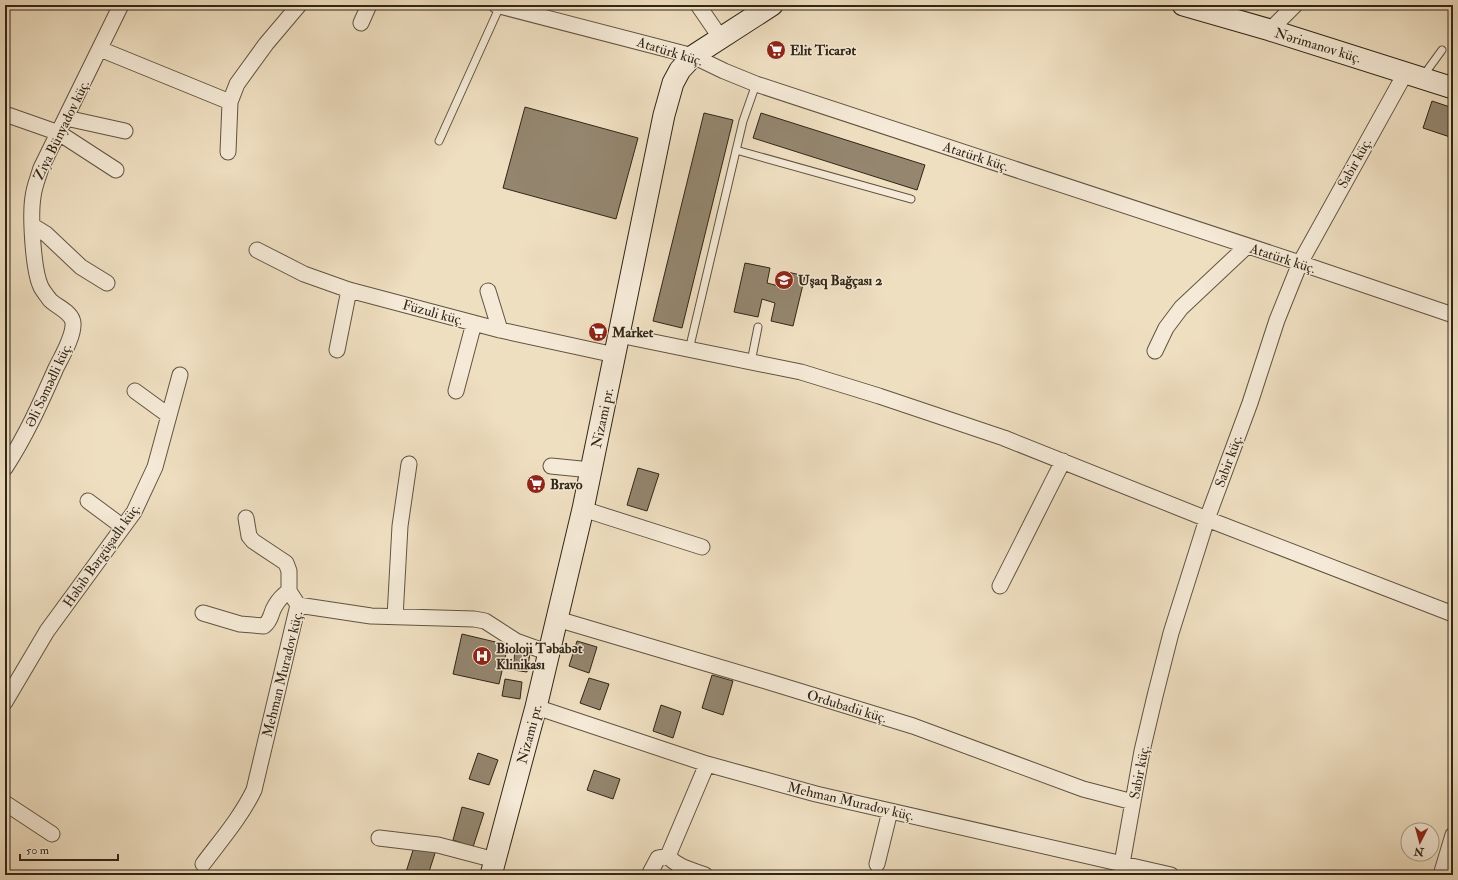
<svg xmlns="http://www.w3.org/2000/svg" width="1458" height="880" font-family="'IM FELL Double Pica',serif">
<style>
.building{fill:#94866f;stroke:#312616}
.lines{fill:none;stroke-linecap:round;stroke-linejoin:round}
.lane-casing{stroke:#605441;stroke-width:9}
.street-casing{stroke:#605441;stroke-width:17}
.secondary-casing{stroke:#312616;stroke-width:23}
.lane{stroke:#f5ead7;stroke-width:7}
.street{stroke:#f5ead7;stroke-width:15}
.secondary{stroke:#f5ead7;stroke-width:21}
.labels{text-anchor:middle;stroke-width:3;stroke-linejoin:round;paint-order:stroke}
.street-label{font-size:14px;fill:#312616;stroke:#f5ead7}
.poi-label{font-size:14px;font-weight:bold;fill:#312616;stroke:#f5ead7;text-anchor:start}
</style>
<rect width="100%" height="100%" fill="#efdfc1"/>
<filter id="stains"><feTurbulence type="fractalNoise" baseFrequency=".005" numOctaves="4"/><feColorMatrix values="0 0 0 0 .2 0 0 0 0 .09 0 0 0 0 .02 0 0 0 .5 -.17"/></filter>
<radialGradient id="worn" r=".72"><stop offset=".6" stop-color="#630" stop-opacity="0"/><stop offset="1" stop-color="#630" stop-opacity=".3"/></radialGradient>
<path class="building" d="M1432 101 1453 108V138L1423 128Z
M525 107 638 138 616 219 503 188Z
M704 113 733 120 682 328 653 321Z
M761 113 925 165 917 190 753 138Z
M745 263 770 268 767 283 779 286 783 271 805 276 793 326 771 321 775 303 762 299 758 317 734 312Z
M638 468 659 474 647 511 627 505Z
M462 634 508 645 499 684 453 674Z
M577 641 597 647 589 673 569 666Z
M515 651 530 653 527 672 513 670Z
M712 675 733 681 723 715 702 708Z
M589 678 609 684 600 710 580 703Z
M505 679 522 682 520 699 502 696Z
M661 705 681 712 673 738 653 731Z
M478 753 498 760 489 785 469 779Z
M594 770 620 779 613 799 587 790Z
M462 807 484 813 473 847 453 840Z
M415 844 436 850 428 875H405Z"/>
<g class="lines">
<defs>
<path id="lane" d="M1423 76 1442 50
M439 141 500 6
M736 150 911 199
M689 350 743 121 756 84
M751 362 758 327"/>
<path id="street" d="M496 5 693 56 724 71 756 84 1300 263 1453 315
M698 5 720 37
M361 23 369 5
M1270 30 1295 5
M100 49 230 102
M5 114 59 133 116 170
M66 118 125 131
M228 152 230 102 237 84 266 44 299 5
M33 226 46 234 81 267 107 283
M257 250 304 274 349 290 500 330 615 355
M488 291 500 330
M619 335 801 372 879 396 1004 438 1207 519 1453 614
M337 350 349 290
M1155 351 1166 328 1181 308 1247 246
M135 391 168 415
M456 391 474 323
M551 466 591 470
M5 468C26 436 41 402 56 368 62 356 74 336 73 323 72 312 57 307 50 300 47 296 43 291 41 287 33 271 30 215 33 197 34 187 38 178 41 168L121 5
M88 501 123 527
M583 509 702 547
M246 518 249 536 253 541 286 563 289 571V591L298 605
M1000 586 1063 461
M203 613 240 624 264 626C272 620 270 614 275 606 279 599 283 595 289 591
M395 617 400 526 409 464
M557 619 766 681 913 726 1083 789 1133 802
M5 702 47 631 134 512 155 467 180 375
M536 707 707 764 816 794 1171 875
M5 803 52 834
M379 838 438 845 495 860
M668 856C677 867 692 870 705 875
M203 864C221 840 241 817 254 790L298 605 371 616 474 619 485 621 516 641 549 653
M877 864 890 811
M649 875 658 858 668 856 707 764
M1120 875 1142 751 1155 696 1171 633 1207 519 1250 403 1277 320 1300 263 1406 72
M1441 875 1453 835"/>
<path id="secondary" d="M1183 5 1270 30 1453 88
M491 875 536 707 583 509 664 115 673 83 680 70 693 56 772 5"/>
</defs>
<use href="#lane" class="lane-casing"/>
<use href="#street" class="street-casing"/>
<use href="#secondary" class="secondary-casing"/>
<use href="#lane" class="lane"/>
<use href="#street" class="street"/>
<use href="#secondary" class="secondary"/>
</g>
<defs>
<symbol id="supermarket-disc" viewBox="-11 -11 22 22"><circle r="9.5" fill="#8f2418" stroke="#f5ead7"/><path d="M-6-5.5h2.5l.6 2H6L4.5 2H-2.5L-4.4-4H-6ZM-1.5 3.2a1.3 1.3 0 1 0 .1 0ZM3 3.2a1.3 1.3 0 1 0 .1 0Z" fill="#fff"/></symbol>
<symbol id="school-disc" viewBox="-11 -11 22 22"><circle r="9.5" fill="#8f2418" stroke="#f5ead7"/><path d="M0-5L7-2L0 1L-7-2ZM-4 1L0 2.5L4 1V4Q0 6-4 4Z" fill="#fff"/></symbol>
<symbol id="hospital-disc" viewBox="-11 -11 22 22"><circle r="9.5" fill="#8f2418" stroke="#f5ead7"/><path d="M-5-5h3v3.5h4V-5h3V5h-3V1.5h-4V5h-3Z" fill="#fff"/></symbol>
</defs>
<g fill-rule="evenodd">
<use href="#supermarket-disc" x="765" y="39" width="22" height="22"/>
<use href="#school-disc" x="773" y="269" width="22" height="22"/>
<use href="#supermarket-disc" x="587" y="321" width="22" height="22"/>
<use href="#supermarket-disc" x="525" y="473" width="22" height="22"/>
<use href="#hospital-disc" x="471" y="645" width="22" height="22"/>
</g>
<g class="labels">
<g class="street-label">
<text transform="translate(1318 45) rotate(17)" y="5">Nərimanov küç.</text>
<text transform="translate(670 51) rotate(17)" y="5">Atatürk küç.</text>
<text transform="translate(61 130) rotate(-64)" y="5">Ziya Bünyadov küç.</text>
<text transform="translate(976 156) rotate(18)" y="5">Atatürk küç.</text>
<text transform="translate(1354 163) rotate(-61)" y="5">Sabir küç.</text>
<text transform="translate(1283 258) rotate(18)" y="5">Atatürk küç.</text>
<text transform="translate(433 312) rotate(15)" y="5">Füzuli küç.</text>
<text transform="translate(48 385) rotate(-65)" y="5">Əli Səmədli küç.</text>
<text transform="translate(602 418) rotate(-78)" y="5">Nizami pr.</text>
<text transform="translate(1228 461) rotate(-70)" y="5">Sabir küç.</text>
<text transform="translate(101 555) rotate(-55)" y="5">Həbib Bərgüşadlı küç.</text>
<text transform="translate(282 674) rotate(-76)" y="5">Mehman Muradov küç.</text>
<text transform="translate(847 706) rotate(17)" y="5">Ordubadii küç.</text>
<text transform="translate(529 734) rotate(-75)" y="5">Nizami pr.</text>
<text transform="translate(1139 772) rotate(-79)" y="5">Sabir küç.</text>
<text transform="translate(851 801) rotate(13)" y="5">Mehman Muradov küç.</text>
</g>
<g class="poi-label">
<text x="790" y="55">Elit Ticarət</text>
<text x="798" y="285">Uşaq Bağçası 2</text>
<text x="612" y="337">Market</text>
<text x="550" y="489">Bravo</text>
<text x="496" y="653">Bioloji Təbabət<tspan x="496" dy="16">Klinikası</tspan></text>
</g>
</g>
<rect width="1458" height="880" fill="none" stroke="#efdfc1" stroke-width="20"/>
<rect x="6" y="6" width="1446" height="868" fill="none" stroke="#312616" stroke-width="2"/>
<rect x="10" y="10" width="1438" height="860" fill="none" stroke="#312616"/>
<g transform="translate(1420 842) rotate(186)"><circle r="19" fill="#f5ead7" stroke="#a79c8a"/>
<path d="M0-3L7 15L0 10L-7 15Z" fill="#8f2418"/>
<text y="-6" font-size="11" font-weight="bold" text-anchor="middle" fill="#312616">N</text>
</g>
<path d="M20 854v6h98v-6" fill="none" stroke="#312616" stroke-width="2"/>
<text x="26" y="854" font-size="12" fill="#312616" stroke="#f5ead7" stroke-width="3" paint-order="stroke">50 m</text>
<rect width="100%" height="100%" filter="url(#stains)"/>
<rect width="100%" height="100%" fill="url(#worn)"/>
</svg>
